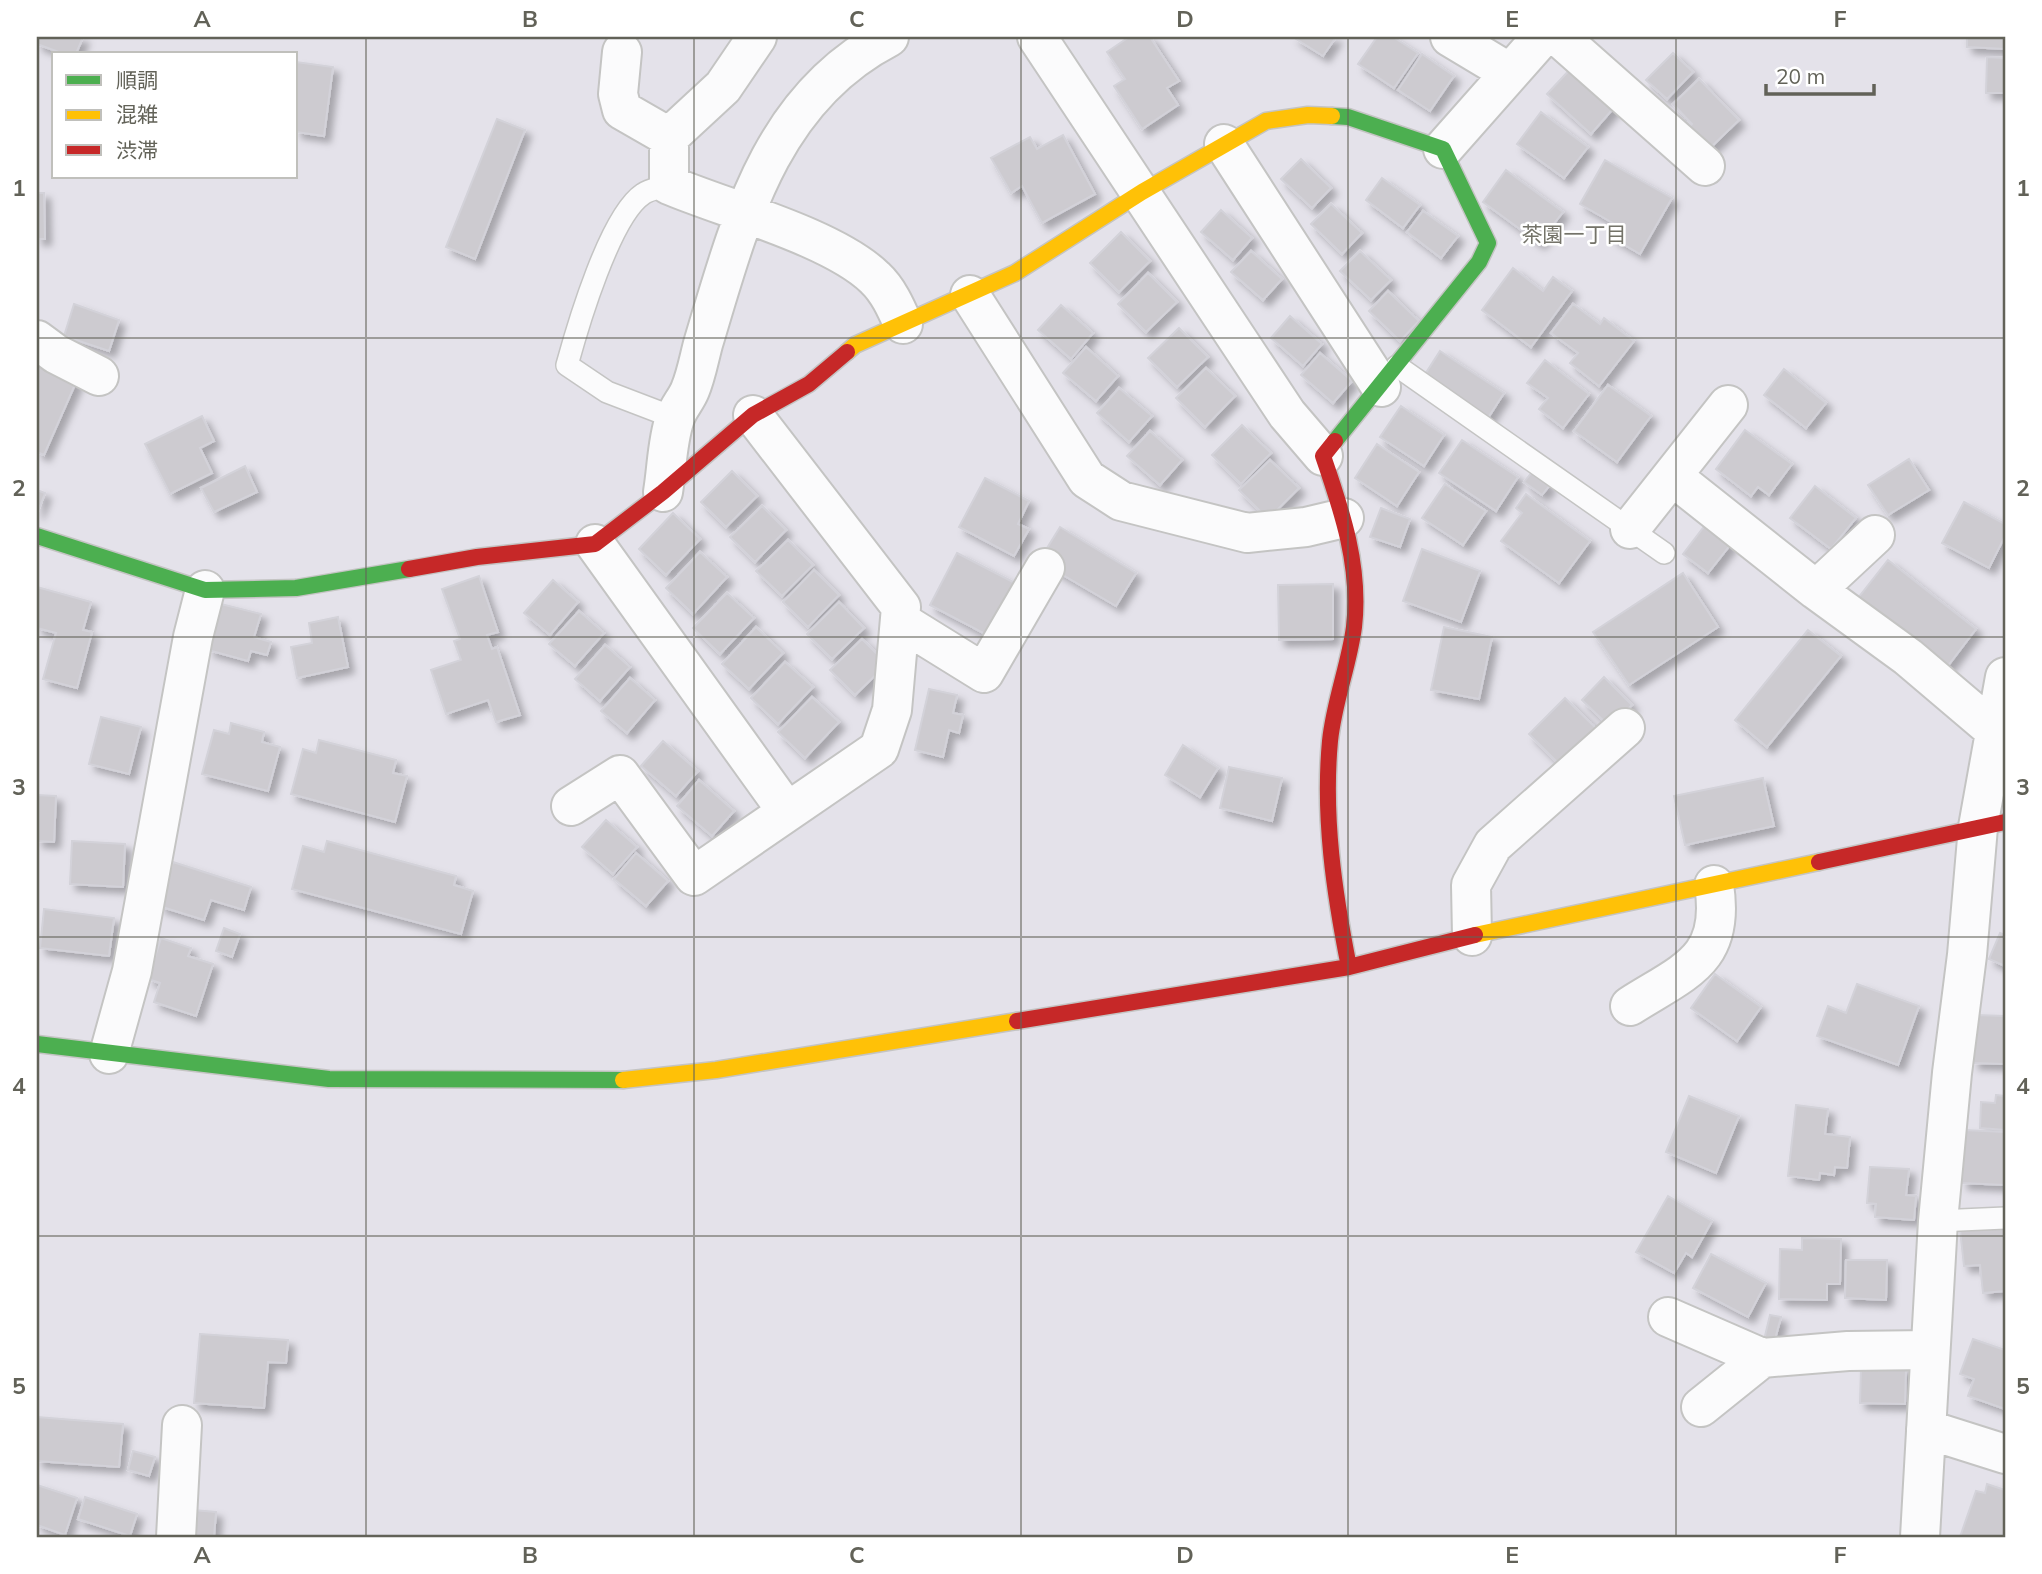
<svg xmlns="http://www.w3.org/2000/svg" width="2042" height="1574" font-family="Mulish,'Noto Sans JP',sans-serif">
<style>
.building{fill:#cdcbd0;stroke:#d3d2d9;stroke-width:2;filter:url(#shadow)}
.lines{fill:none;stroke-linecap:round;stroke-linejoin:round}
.lane-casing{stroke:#c4c4c3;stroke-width:24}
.street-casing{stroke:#c4c4c3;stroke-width:42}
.fast-casing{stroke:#c4c4c3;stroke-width:19}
.slow-casing{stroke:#c4c4c3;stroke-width:19}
.jam-casing{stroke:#c4c4c3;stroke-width:19}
.lane{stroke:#fbfbfc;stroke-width:21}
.street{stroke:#fbfbfc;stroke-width:38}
.fast{stroke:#4caf50;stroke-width:16}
.slow{stroke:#ffc107;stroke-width:16}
.jam{stroke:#c62828;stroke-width:16}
.grid{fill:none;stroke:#626258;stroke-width:2;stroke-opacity:0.55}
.labels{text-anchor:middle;stroke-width:5;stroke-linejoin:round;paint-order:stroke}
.neighbourhood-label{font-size:21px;fill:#747369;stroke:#fff}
.neatline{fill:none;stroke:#626258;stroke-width:2.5}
.grid-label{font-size:23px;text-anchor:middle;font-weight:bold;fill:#626258}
</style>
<defs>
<filter id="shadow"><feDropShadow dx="6" dy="6" stdDeviation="3.5" flood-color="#0004"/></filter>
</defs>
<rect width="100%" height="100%" fill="#e4e2ea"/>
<path class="building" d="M37 37H83L76 54H64L37 44Z
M1129 37H1150L1179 81 1167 88 1178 105 1142 129 1114 86 1125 79 1107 52Z
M1293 37H1336L1323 56Z
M1377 37H1393L1418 53 1394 88 1358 64Z
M1961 37H2005V49L1967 47V37Z
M1673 53 1693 72 1667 99 1646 80Z
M1422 54 1454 76 1430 111 1398 90Z
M1987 57 2005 58V93H1986Z
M296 62 333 67 324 136 296 132Z
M1575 64 1618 103 1591 134 1547 94Z
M1699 79 1739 120 1705 153 1684 132 1692 124 1673 104Z
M1541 112 1588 147 1564 178 1517 144Z
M497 119 525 130 475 259 446 247Z
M1063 135 1095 194 1042 223 1022 186 1011 193 991 158 1030 137 1037 149Z
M1301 159 1331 188 1312 208 1281 179Z
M1605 160 1672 198 1640 254 1611 237 1618 226 1580 204Z
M1506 170 1563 212 1539 243 1483 202Z
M1382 178 1420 205 1403 228 1366 200Z
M37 193H44L45 239H37Z
M1331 204 1362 233 1342 254 1311 224Z
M1221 210 1252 238 1233 260 1201 232Z
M1423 211 1458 236 1441 258 1407 232Z
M1121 232 1150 261 1119 292 1090 263Z
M1251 251 1282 279 1263 300 1231 272Z
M1360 251 1391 280 1371 300 1340 271Z
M1513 268 1543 291 1553 277 1572 291 1531 347 1482 310Z
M1148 273 1177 302 1146 332 1118 304Z
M1388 291 1419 321 1400 341 1369 311Z
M74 304 119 320 109 351 64 336Z
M1573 304 1600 324 1604 318 1634 341 1599 386 1570 363 1578 353 1551 333Z
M1061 305 1093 333 1071 359 1038 330Z
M1290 316 1322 344 1303 366 1271 338Z
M1179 328 1208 357 1177 387 1148 358Z
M1086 347 1118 376 1096 401 1063 373Z
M1440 351 1504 393 1486 421 1422 379Z
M1320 353 1352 381 1333 403 1301 375Z
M1545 360 1589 394 1563 428 1539 409 1548 398 1527 383Z
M40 364 77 380 44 455 37 452V370Z
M1206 368 1235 396 1205 427 1176 398Z
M1784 369 1826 403 1806 428 1764 395Z
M1608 385 1651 416 1617 462 1574 431Z
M1119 388 1152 416 1129 442 1097 413Z
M1401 406 1444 435 1424 466 1380 437Z
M202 416 214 441 200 448 212 473 170 494 145 444Z
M1242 425 1271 453 1241 484 1212 455Z
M1745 430 1792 464 1769 495 1758 487 1751 496 1716 469Z
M1150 431 1182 460 1160 485 1127 456Z
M1462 440 1518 477 1496 511 1439 473Z
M1377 444 1419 472 1397 506 1355 478Z
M1909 459 1929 490 1888 515 1868 485Z
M1270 460 1299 488 1268 519 1239 490Z
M245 466 257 492 214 512 201 488Z
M732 471 757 496 726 527 701 502Z
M1532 472 1550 485 1542 495 1524 482Z
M985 478 1029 501 1018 524 1029 529 1014 556 959 527Z
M1445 484 1486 511 1463 545 1422 518Z
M1815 486 1856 518 1831 549 1790 518Z
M37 490 45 493 37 514Z
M1526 494 1590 541 1559 583 1501 541 1522 513 1516 508Z
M1964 502 2005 524V536L1989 568 1942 543Z
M762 506 786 530 755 562 730 537Z
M1381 508 1410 519 1400 547 1370 537Z
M673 513 700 539 666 575 639 549Z
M1706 524 1731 544 1708 573 1683 554Z
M1060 527 1136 573 1116 606 1039 561Z
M788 540 813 565 782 596 756 571Z
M1422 549 1480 571 1461 622 1403 601Z
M700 552 727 577 693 614 666 588Z
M957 553 1015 583 987 635 930 605Z
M1888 560 1976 629 1947 667 1858 598Z
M814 570 839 595 808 627 783 602Z
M1683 573 1718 627 1629 685 1593 632Z
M479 576 498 632 487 635 492 649 497 647 520 715 496 722 488 700 446 714 431 670 461 660 454 641 460 639 442 589Z
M553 580 578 602 550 635 524 613Z
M1333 584V639L1279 640 1278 585Z
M37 587 91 602 83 630 92 632 77 688 43 679 56 633 37 628Z
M727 593 754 618 720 654 693 628Z
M839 602 864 628 832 659 807 634Z
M221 604 261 614 254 637 271 642 267 655 251 651 248 661 208 650Z
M579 611 604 633 575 666 549 644Z
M338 617 348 667 297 678 291 647 312 643 309 623Z
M756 627 783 653 749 689 722 664Z
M1444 627 1492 637 1479 699 1431 690Z
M1808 630 1841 656 1767 747 1735 720Z
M862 639 887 664 855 695 830 670Z
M605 645 630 667 600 701 575 679Z
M785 662 813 687 778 724 751 698Z
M1604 677 1632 705 1610 727 1582 700Z
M630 678 655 700 627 733 601 711Z
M929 689 957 695 953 713 963 715 959 733 949 730 943 757 915 750Z
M812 697 839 722 805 758 778 732Z
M1565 698 1602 734 1566 771 1529 734Z
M101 717 141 727 129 774 89 764Z
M231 723 264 732 262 742 280 747 268 791 202 774 214 730 229 734Z
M319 740 396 760 393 773 407 776 395 822 291 794 303 749 316 753Z
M663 741 698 771 676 796 641 766Z
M1183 745 1218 768 1200 797 1165 775Z
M1229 767 1282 778 1272 821 1220 808Z
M1763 778 1774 826 1685 845 1674 796Z
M699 780 734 811 712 836 677 806Z
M37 795 56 796 54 842 37 841Z
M606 820 637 847 613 874 582 847Z
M72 841 125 844 123 887 70 884Z
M327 841 456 876 454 885 473 891 461 934 292 889 303 846 324 852Z
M636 853 668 881 646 906 614 879Z
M173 862 251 887 244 910 211 900 204 920 159 906Z
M44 909 114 918 109 956 40 948Z
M224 928 240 934 232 957 216 951Z
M2000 933 2005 935V966L1989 959Z
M161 938 191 948 188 956 213 964 196 1016 154 1002 160 983 148 979Z
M1715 974 1761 1007 1737 1041 1691 1008Z
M1857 984 1919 1006 1898 1065 1817 1036 1828 1006 1846 1013Z
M1975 1015 2005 1016V1064L1973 1063Z
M1996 1095 2005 1096V1130L1980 1128 1981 1102 1995 1103Z
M1689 1096 1739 1116 1716 1173 1666 1152Z
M1796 1105 1828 1109 1825 1134 1850 1137 1847 1168 1835 1167 1834 1175 1820 1173 1819 1180 1788 1176Z
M1964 1130 2005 1132V1185L1962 1183Z
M1870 1167 1909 1169 1906 1195 1916 1196 1914 1220 1875 1217 1876 1204 1867 1203Z
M1668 1196 1712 1221 1692 1257 1686 1253 1674 1273 1636 1252Z
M2005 1225V1291L1983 1293 1980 1265 1964 1266 1960 1230Z
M1802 1238 1841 1239 1840 1284H1827V1300L1779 1299 1780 1249 1802 1250Z
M1711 1254 1766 1283 1748 1317 1693 1288Z
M1846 1260H1887L1886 1300 1845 1298Z
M1770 1315 1781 1317 1774 1343 1764 1340Z
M200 1334 288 1340 286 1363 268 1362 264 1408 194 1403Z
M1973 1339 2005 1350V1409L1968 1396 1974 1379 1960 1374Z
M1861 1367 1906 1368 1905 1404 1860 1403Z
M37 1417 123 1424 119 1467 37 1461Z
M133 1451 155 1457 149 1476 128 1470Z
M1987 1484 2005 1490V1537H1960L1976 1491 1985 1493Z
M37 1485 77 1498 65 1535 37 1525Z
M85 1497 137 1514 130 1536 78 1519Z
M193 1510 216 1512 214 1537 191 1535Z"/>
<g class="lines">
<defs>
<path id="lane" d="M669 185C661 188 650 189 643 194 610 216 578 325 567 365L607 392 675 418
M1397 366 1664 553
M1938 1221 2005 1218"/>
<path id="street" d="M757 37 723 87 669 137V185C726 209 833 237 875 278 888 290 896 308 903 324
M1037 37 1287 414 1323 456
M1450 37 1510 73
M1559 37 1705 166
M622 52 618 94 622 110 669 137
M1224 144 1381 387
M1443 149 1542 37
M970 295 1087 479 1121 501 1247 533 1306 527 1344 518
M37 340 56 354 99 376
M1672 476 1816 590 1908 657 1994 730
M663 492C667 468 667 441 675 418 678 408 686 400 690 390 696 376 699 359 703 344 739 225 769 99 889 37
M1630 529 1728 405
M595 544 786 810
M1816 590 1875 535
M900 621 984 673 1045 568
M571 806 620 775 694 876 879 749 892 710 901 607 753 415
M1472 936 1471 885 1493 845 1625 728
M1630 1006C1685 971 1726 960 1714 885
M109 1054 132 971 193 637 205 590
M1668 1317 1762 1358 1848 1351 1929 1350
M1701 1407 1762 1358
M1926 1429 2005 1454
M176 1537 182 1425
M1920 1537 1938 1221 1952 1073 1967 955 1978 827 2005 677"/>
<path id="fast" d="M1332 116 1348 117 1443 149 1488 243 1479 262 1335 441
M37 536 205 590 296 588 409 569
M37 1044 329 1079 623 1080"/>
<path id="slow" d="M847 352 855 345 1015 273 1142 192 1266 121 1308 115 1332 116
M1475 935 1819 862
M623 1080 716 1070 1017 1021"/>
<path id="jam" d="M1335 441 1323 456C1342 511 1361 567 1354 627 1349 665 1334 702 1330 741 1323 817 1334 892 1349 967
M409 569 477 557 595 544 663 492 753 415 809 384 847 352
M1819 862 2005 822
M1017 1021 1349 967 1475 935"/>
</defs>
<use href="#lane" class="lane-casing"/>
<use href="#street" class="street-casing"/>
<use href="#fast" class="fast-casing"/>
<use href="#slow" class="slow-casing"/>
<use href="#jam" class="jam-casing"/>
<use href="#lane" class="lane"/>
<use href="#street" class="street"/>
<use href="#fast" class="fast"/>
<use href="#slow" class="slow"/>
<use href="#jam" class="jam"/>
</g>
<path class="grid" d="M366 37V1537M694 37V1537M1021 37V1537M1348 37V1537M1676 37V1537M37 338H2005M37 637H2005M37 937H2005M37 1236H2005"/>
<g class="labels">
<g class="neighbourhood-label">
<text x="1574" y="242">茶園一丁目</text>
</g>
</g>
<rect width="2042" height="1574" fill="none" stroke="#ffffff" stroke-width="77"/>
<rect x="52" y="52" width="245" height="126" fill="#ffffff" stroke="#c0c0bc" stroke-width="2"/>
<rect x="66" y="75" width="35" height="10" fill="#4caf50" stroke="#c0c0bc" stroke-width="2"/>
<text x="116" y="88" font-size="21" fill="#626258">順調</text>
<rect x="66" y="110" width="35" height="10" fill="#ffc107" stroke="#c0c0bc" stroke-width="2"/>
<text x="116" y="122" font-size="21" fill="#626258">混雑</text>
<rect x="66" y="145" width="35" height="10" fill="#c62828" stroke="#c0c0bc" stroke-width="2"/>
<text x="116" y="158" font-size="21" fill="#626258">渋滞</text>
<path d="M1766 84v10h108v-10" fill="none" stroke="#626258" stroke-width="3.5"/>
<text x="1776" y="84" font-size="21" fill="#626258" stroke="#ffffff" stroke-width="5" paint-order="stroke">20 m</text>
<rect x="38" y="38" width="1966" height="1498" class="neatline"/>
<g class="grid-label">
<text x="202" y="27">A</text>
<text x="530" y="27">B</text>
<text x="857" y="27">C</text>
<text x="1185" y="27">D</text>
<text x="1512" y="27">E</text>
<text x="1840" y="27">F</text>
<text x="19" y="196">1</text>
<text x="2023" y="196">1</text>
<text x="19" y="496">2</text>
<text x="2023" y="496">2</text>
<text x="19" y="795">3</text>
<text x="2023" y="795">3</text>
<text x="19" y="1094">4</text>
<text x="2023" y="1094">4</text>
<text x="19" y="1394">5</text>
<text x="2023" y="1394">5</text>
<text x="202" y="1563">A</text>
<text x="530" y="1563">B</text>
<text x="857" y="1563">C</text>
<text x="1185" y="1563">D</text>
<text x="1512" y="1563">E</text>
<text x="1840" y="1563">F</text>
</g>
</svg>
